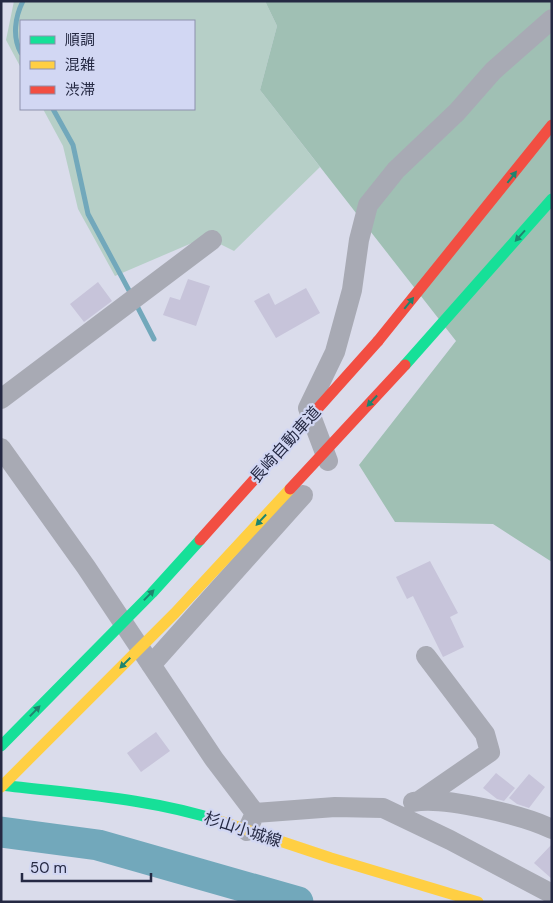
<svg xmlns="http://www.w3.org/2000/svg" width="553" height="903" font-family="'DM Sans','Noto Sans JP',sans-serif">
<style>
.green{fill:#b6cfc7}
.forest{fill:#a0c0b4}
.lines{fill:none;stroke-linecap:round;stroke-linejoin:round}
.stream{stroke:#72a8bb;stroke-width:5}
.river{stroke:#72a8bb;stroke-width:31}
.building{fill:#c7c4da}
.street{stroke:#a8aab4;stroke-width:20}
.fast{stroke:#16e098;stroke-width:11}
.slow{stroke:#ffcf43;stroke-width:11}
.jam{stroke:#f24e42;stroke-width:11}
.fast-bridge{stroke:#16e098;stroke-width:11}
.slow-bridge{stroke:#ffcf43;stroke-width:11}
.jam-bridge{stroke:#f24e42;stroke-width:11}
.oneway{fill:#1e846e}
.labels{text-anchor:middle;stroke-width:4.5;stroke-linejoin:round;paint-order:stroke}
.street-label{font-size:16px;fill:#252943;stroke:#d2d7f3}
</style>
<rect width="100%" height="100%" fill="#dadceb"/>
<path class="green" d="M14 1H265L277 26 260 90 320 167 234 251 206 237 115 276 78 209 63 146 43 109H194V21H21V68L6 40Z"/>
<path class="forest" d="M265 1H552V562L493 524 395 522 359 465 456 341 260 90 277 26Z"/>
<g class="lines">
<path class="stream" d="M21 53C12 37 15 17 23 1
M53 109 73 145 88 214 132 296
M136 304 154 339"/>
<path class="river" d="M1 832 98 845 298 902"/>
</g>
<path class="building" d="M188 279 210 286 196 326 163 315 170 297 180 300Z
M98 282 112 301 84 322 70 304Z
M306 288 320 313 276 338 254 301 269 293 275 305Z
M430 561 458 613 450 617 464 647 443 657 413 596 407 599 396 577Z
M156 732 170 751 141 772 127 753Z
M496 773 515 788 504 801 497 799 483 788Z
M529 774 545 787 529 808 517 804 509 798Z
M552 844V879L534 863Z"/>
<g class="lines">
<path class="street" d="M1 399 212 240
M1 448 86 567 214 759 255 813 247 831
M328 461 308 408 335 352 352 290 359 240 368 205 396 170 457 112 493 71 552 19
M151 665 303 495
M419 801 490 752 485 734 426 656
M413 802C443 796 523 815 552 829
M255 813 335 807 383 808 450 840 552 894"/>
<path class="fast" d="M405 365 552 199
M1 785C74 794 150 798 220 821"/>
<path class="slow" d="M220 821 331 858 478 902"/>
<path class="jam" d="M378 341 552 125"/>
<path class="fast-bridge" d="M1 746 152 593 200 540"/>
<path class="slow-bridge" d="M1 787 175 613 290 489"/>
<path class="jam-bridge" d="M290 489 405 365
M200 540 378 341"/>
</g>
<defs><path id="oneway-solid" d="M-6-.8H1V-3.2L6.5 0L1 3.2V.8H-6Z" transform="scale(1.25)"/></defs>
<g class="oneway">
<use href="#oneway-solid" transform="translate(512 177) rotate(-52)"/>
<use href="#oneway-solid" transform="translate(520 236) rotate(132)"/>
<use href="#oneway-solid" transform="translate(409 303) rotate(-51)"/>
<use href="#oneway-solid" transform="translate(372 401) rotate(133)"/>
<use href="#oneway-solid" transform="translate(261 520) rotate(133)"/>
<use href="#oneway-solid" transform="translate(149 595) rotate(-46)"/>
<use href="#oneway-solid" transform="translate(125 663) rotate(135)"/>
<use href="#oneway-solid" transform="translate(35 711) rotate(-46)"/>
</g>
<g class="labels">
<g class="street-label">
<text transform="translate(285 444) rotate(-48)" y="6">長崎自動車道</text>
<text transform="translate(243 829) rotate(18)" y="6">杉山小城線</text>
</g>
</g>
<rect width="553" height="903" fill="none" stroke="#252943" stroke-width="5"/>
<rect x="20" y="20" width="175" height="90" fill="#d2d7f3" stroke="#8d91ad"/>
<rect x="30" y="36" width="25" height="8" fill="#16e098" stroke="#8d91ad"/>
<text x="65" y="45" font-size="15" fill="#252943">順調</text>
<rect x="30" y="61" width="25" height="8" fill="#ffcf43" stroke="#8d91ad"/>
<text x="65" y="70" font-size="15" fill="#252943">混雑</text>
<rect x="30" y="86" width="25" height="8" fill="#f24e42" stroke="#8d91ad"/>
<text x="65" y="95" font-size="15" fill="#252943">渋滞</text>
<path d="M22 873v8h129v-8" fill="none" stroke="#252943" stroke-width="2.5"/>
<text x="30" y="873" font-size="15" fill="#252943" stroke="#d2d7f3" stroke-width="4" paint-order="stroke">50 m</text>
</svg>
